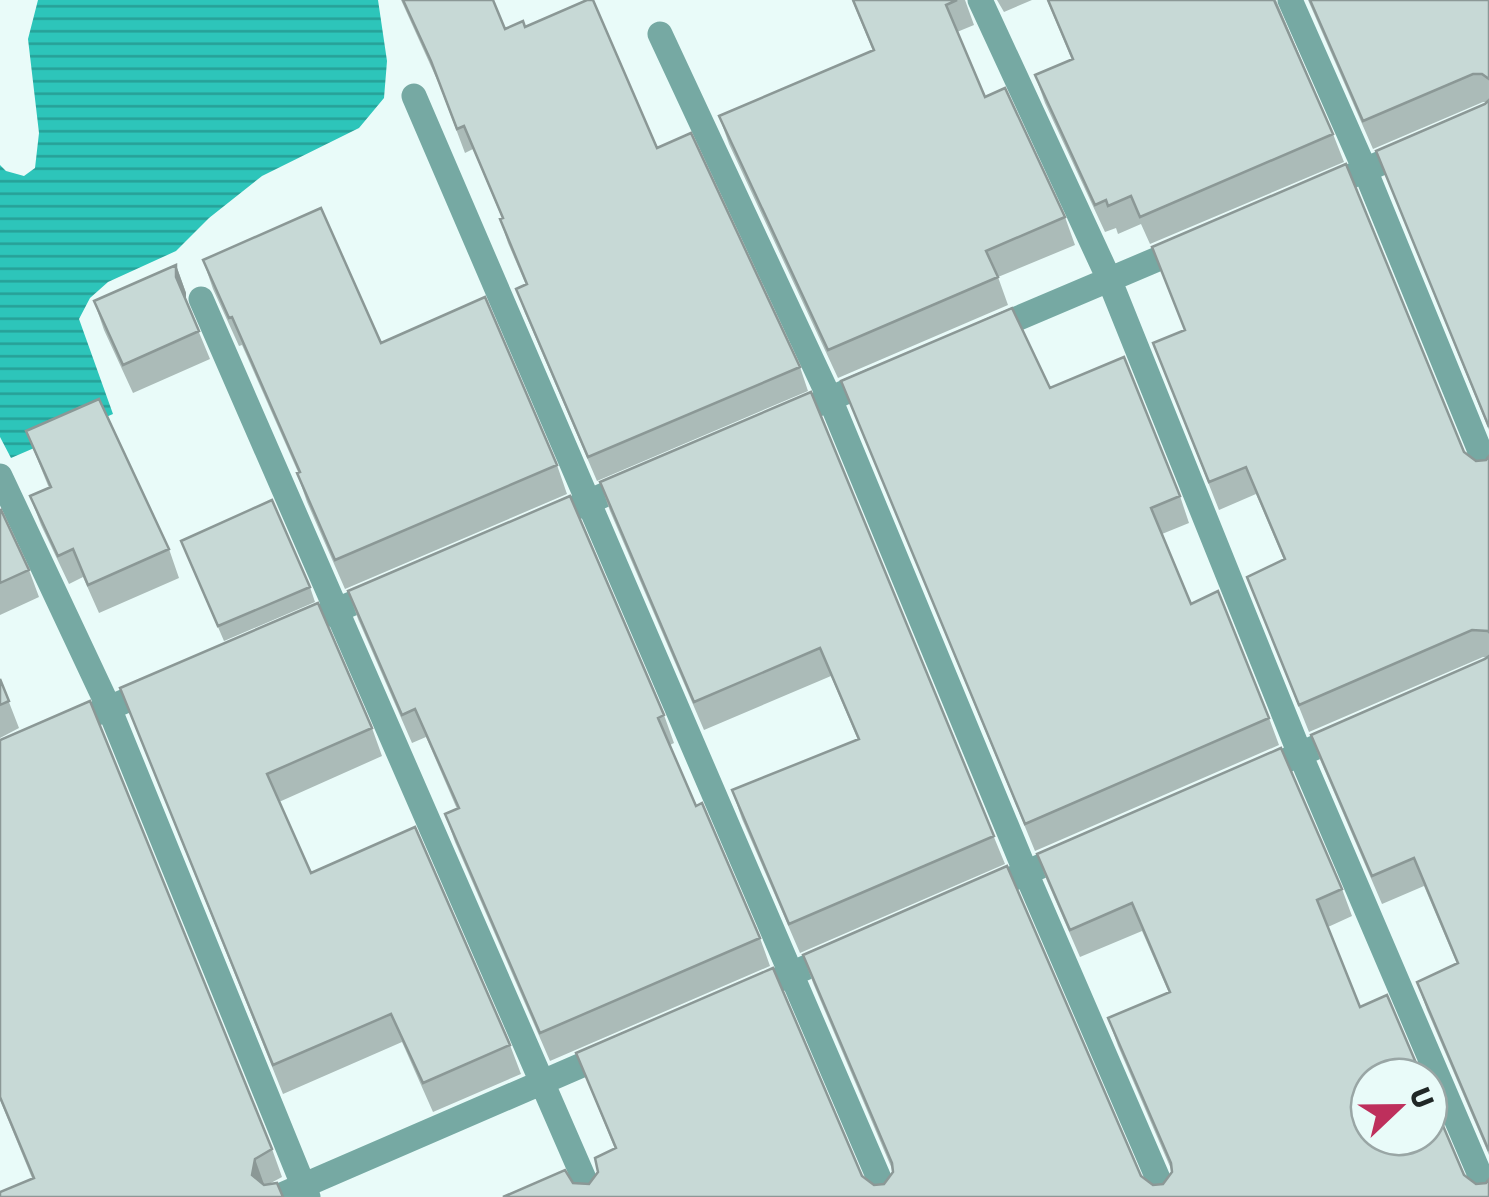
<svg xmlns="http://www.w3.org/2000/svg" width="1489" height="1197" font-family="Jost,sans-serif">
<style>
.water{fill:url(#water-rules)}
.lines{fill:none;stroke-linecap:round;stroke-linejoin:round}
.minor{stroke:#76a9a3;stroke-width:25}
.wall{fill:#abbbb8}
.shaded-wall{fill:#8b9896}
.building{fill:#c7d9d6;stroke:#8b9896;stroke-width:2.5}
</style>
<defs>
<pattern id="water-rules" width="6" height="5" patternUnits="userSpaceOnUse" patternTransform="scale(2.5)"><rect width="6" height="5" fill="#2dc5ba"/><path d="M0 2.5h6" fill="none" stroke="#26a097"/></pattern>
</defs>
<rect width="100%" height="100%" fill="#e9fbf9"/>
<path class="water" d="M38 0H378L387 61 384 98 359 128 262 176 209 218 176 251 108 282 90 298 79 319 113 414 11 458 0 437V165L6 171 24 176 35 168 39 133 28 39Z"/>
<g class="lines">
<path class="minor" d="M980 0 1109 279 1300 754 1489 1196
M1290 0 1365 170 1489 473
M660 34 830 399 1026 873 1166 1197
M414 96 887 1197
M1319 190 1411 150
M201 299 592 1197
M988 331 1186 247
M786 418 873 380
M0 476 109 708 308 1197
M547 520 634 482
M294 628 382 591
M0 754 156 688
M1255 774 1346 734
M984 891 1071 853
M750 992 837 954
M277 1197 612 1052"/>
</g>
<path class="wall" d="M401 0H493L505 29 525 27 657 148 800 367 808 391 597 481 525 313 516 289 526 285 508 243 500 219 502 218 473 149 465 153 439 84Z
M852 0H965L974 25 957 32 985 97 1065 217 1075 245 998 277 1008 305 838 378 729 144 719 116 873 51Z
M997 0H1032L1004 12Z
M1047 0H1276L1333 134 1344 162 1150 244 1141 224 1118 234 1116 228 1105 232 1045 103 1035 75 1072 60Z
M1308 0H1489V430L1376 151 1485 104 1488 102H1483L1373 149Z
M1152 247 1464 452 1476 461 1486 460 1489 456V1155L1427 1010 1417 982 1457 964 1424 886 1382 904 1321 762 1311 735 1487 658 1483 657 1309 732 1247 577 1284 560 1256 494 1219 510 1153 343 1185 330Z
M203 260 381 343 557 465 567 494 345 589 307 502 297 473 298 472 242 345 239 346 213 289Z
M176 265 186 293V301L210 359 133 393 104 330 94 301Z
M841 381 1050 388 1180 496 1189 523 1162 534 1191 604 1269 718 1279 745 1035 851Z
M811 392 1005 864 800 953 742 819 732 790 858 740 831 676 704 730 610 511 600 482Z
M26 431 169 549 179 578 99 613 83 577 69 584 41 525 30 496 49 488Z
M0 511 29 570 39 597 0 615Z
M181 541 310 587 315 602 224 641Z
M348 591 664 715 674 743 670 745 696 806 760 938 770 966 550 1061 455 842 445 814 457 809 426 737 412 743 358 619Z
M0 679 19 728 0 738Z
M120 688 372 728 382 756 279 802 311 873 510 1045 521 1074 433 1112 402 1042 283 1094Z
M0 740 272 1149 282 1177 269 1184 283 1197 32 1178 0 1100Z
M1281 748 1342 889 1352 916 1328 927 1360 1007 1387 995 1422 1077H1369V1137H1429V1093L1464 1175 1476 1184 1486 1183 1489 1179V1197H503L565 1170 573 1183 589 1184 598 1172 595 1158 615 1149 576 1053 773 968 862 1176 874 1185 884 1184 893 1172 892 1169 813 983 803 955 1007 866 1141 1176 1153 1185 1163 1184 1172 1172 1171 1169 1118 1046 1108 1018 1169 993 1142 931 1080 957 1047 881 1037 854Z"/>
<path class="shaded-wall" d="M176 265 186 293V305L176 277Z
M255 1159 265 1187 252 1175Z"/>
<path class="building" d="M403 0H493L505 29 523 21 525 27 587 0H593L657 148 691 133 800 367 588 457 516 289 527 284 500 219 503 218 464 126 457 129 431 61Z
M853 0H957L946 5 985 97 1005 88 1065 217 986 251 998 277 828 350 719 116 874 50Z
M1048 0H1274L1333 134 1140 217 1131 196 1108 206 1106 200 1095 205 1035 75 1073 59Z
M1310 0H1489V79L1482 74H1473L1363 121Z
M1489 100V427L1376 151 1485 104Z
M1346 164 1464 452 1476 461 1486 460 1489 456V632L1488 631 1472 630 1299 705 1247 577 1285 559 1246 467 1209 482 1153 343 1185 330 1152 247Z
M321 208 381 343 485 297 557 465 335 560 297 473 300 472 232 317 229 318 203 260Z
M176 265V277L199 331 123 365 94 301Z
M1012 308 1050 388 1124 357 1180 496 1151 508 1191 604 1218 591 1269 718 1025 824 841 381Z
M811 392 994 836 789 924 732 790 859 739 820 648 694 702 600 482Z
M99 399 169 549 88 585 73 549 58 556 30 496 51 487 26 431Z
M570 496 664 715 658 718 696 806 702 803 760 938 540 1033 445 814 459 808 415 709 402 715 348 591Z
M272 500 310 587 218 626 181 541Z
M1 510 29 570 0 583V511Z
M318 603 372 728 267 774 311 873 415 827 510 1045 423 1083 391 1014 273 1065 120 688Z
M1489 656V1151L1417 982 1458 963 1414 858 1372 876 1311 735 1485 659Z
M0 679 9 701 0 705Z
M90 701 272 1149 255 1159 252 1175 264 1185 277 1183 283 1197H0V1192L34 1178 0 1097V740Z
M1281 748 1342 889 1317 900 1360 1007 1387 995 1422 1077H1369V1137H1429V1093L1464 1175 1476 1184 1486 1183 1489 1179V1197H503L565 1170 573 1183 589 1184 598 1172 595 1158 616 1148 576 1053 773 968 862 1176 874 1185 884 1184 893 1172 892 1163 803 955 1007 866 1141 1176 1153 1185 1163 1184 1172 1172 1171 1163 1108 1018 1170 992 1132 903 1070 930 1037 854Z"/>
<g transform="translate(1399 1107) rotate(68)"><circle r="48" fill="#e9fbf9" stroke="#99a6a5" stroke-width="2.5"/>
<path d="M0-8L18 38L0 25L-18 38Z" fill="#be2f5c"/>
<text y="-15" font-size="28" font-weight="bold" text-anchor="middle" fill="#202726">U</text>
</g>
</svg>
